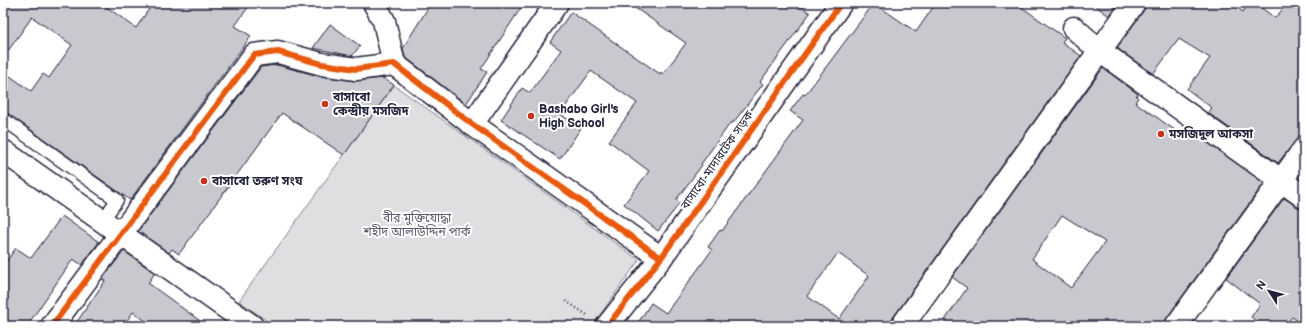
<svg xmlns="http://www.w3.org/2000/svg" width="1307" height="329" font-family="'Balsamiq Sans','Noto Sans Bengali',sans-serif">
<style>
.green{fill:#dfdfe2;stroke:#80808e}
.building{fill:#c8c8cf;stroke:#22223b;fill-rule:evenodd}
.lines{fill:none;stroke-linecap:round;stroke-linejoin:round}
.service-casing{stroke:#22223b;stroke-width:15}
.minor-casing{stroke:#22223b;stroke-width:25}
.tertiary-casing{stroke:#22223b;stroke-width:25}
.path{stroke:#22223b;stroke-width:2.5;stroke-dasharray:1 3;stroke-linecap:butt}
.service{stroke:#fff;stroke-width:12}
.minor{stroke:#fff;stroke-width:22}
.tertiary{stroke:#fff;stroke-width:22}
.cycleway-casing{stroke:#fff;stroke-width:8}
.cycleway{stroke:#e8590c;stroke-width:6}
.poi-dot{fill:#c8321e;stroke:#fff;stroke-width:1.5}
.labels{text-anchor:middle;stroke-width:4;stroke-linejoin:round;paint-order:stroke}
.poi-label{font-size:12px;font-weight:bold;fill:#22223b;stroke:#fff;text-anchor:start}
.street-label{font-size:12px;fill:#22223b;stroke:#fff}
.park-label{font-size:12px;fill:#5b5b6d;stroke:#fff}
</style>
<rect width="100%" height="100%" fill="#fff"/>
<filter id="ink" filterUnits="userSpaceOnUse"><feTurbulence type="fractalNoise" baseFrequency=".025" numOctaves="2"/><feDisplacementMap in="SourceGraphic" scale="8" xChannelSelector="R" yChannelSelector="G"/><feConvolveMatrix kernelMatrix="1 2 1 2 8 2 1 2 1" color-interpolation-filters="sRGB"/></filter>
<g filter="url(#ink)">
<path class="green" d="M394 85 639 260 592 326H274L239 301Z"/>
<path class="building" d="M3 3H101L136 28 153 3H251L235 26 251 36 130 200 7 113 3 112V71L31 91 43 74 49 78 72 45 32 17 3 58Z
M431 3H524L481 69 487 72 466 104 405 57 403 48Z
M628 3H796L810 13 760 82 763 84 733 123 731 122 701 164 702 165 676 200 680 203 658 231 624 204 649 171 609 141 637 103 591 71 560 114 581 128 560 159 501 120 522 88 530 93 561 50 550 42 571 12 660 74 661 72 663 74 686 43Z
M874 3 916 32 936 3H1016L1065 38 1062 42 1081 56 887 326H636L651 303 666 313 712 250 708 247 720 230 722 231 803 120 790 111 803 94 805 95ZM838 253 869 276 839 319 807 296Z
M1092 3H1119L1109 16Z
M1146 3H1231L1243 12 1249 3H1255L1275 18 1288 3H1304V130L1278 163 1208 113 1212 108 1187 89 1210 58 1179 39 1153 74 1117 48 1144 10Z
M330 24 360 46 352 56 313 48Z
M277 65 319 76 354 81 383 78 394 85 344 155 282 113 179 254 172 249 169 253 138 231 261 67Z
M1103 68 1138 94 1136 96 1138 98 1135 102 1189 140 1194 133 1264 183 1166 319 1164 326H941L967 288 952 277ZM1062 215 1105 242 1071 288 1032 259Z
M1284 198 1304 211V325L1292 317 1285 326H1262L1251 317 1260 304 1226 278Z
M62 216 99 242 82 265 73 259 27 326H3V266L16 248 31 258Z
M124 251 155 273 148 283 207 326H153L133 312 123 326H74L105 281 102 279Z"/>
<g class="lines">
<defs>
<path id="service" d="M3 119 117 200 103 220"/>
<path id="minor" d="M374 3 384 21 394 64
M1074 28 1100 51 1304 197
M472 124 557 3
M3 151 252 326
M52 326 254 55 278 52 322 64 356 69 394 64 472 124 661 258
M902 326 1134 3
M1176 326 1304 149"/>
<path id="tertiary" d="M607 326 661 258 841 3"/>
</defs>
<use href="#service" class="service-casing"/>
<use href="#minor" class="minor-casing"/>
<use href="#tertiary" class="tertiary-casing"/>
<path class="path" d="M566 301 587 315"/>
<use href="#service" class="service"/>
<use href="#minor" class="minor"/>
<use href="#tertiary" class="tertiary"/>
<defs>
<path id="cycleway" d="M52 326 254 55 278 52 322 64 356 69 394 64 472 124 661 258
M607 326 661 258 841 3"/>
</defs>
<use href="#cycleway" class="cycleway-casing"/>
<use href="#cycleway" class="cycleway"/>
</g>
</g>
<g class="poi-dot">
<circle cx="325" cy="104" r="4"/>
<circle cx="531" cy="116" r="4"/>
<circle cx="1161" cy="134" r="4"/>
<circle cx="204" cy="181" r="4"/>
</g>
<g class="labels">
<g class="poi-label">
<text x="333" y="101">বাসাবো<tspan x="333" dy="14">কেন্দ্রীয় মসজিদ</tspan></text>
<text x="539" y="113">Bashabo Girl's<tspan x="539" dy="14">High School</tspan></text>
<text x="1169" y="138">মসজিদুল আকসা</text>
<text x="212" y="185">বাসাবো তরুণ সংঘ</text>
</g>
<g class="street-label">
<text transform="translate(717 160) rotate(-55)" y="4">বাসাবো-মাদারটেক সড়ক</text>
</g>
<g class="park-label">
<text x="417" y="222">বীর মুক্তিযোদ্ধা<tspan x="417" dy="14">শহীদ আলাউদ্দিন পার্ক</tspan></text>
</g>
</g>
<rect width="1307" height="329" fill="none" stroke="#fff" stroke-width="16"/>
<rect x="8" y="8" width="1291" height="313" fill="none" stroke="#22223b" stroke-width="1.5" filter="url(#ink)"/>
<g transform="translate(1269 291) rotate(306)" stroke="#ffffff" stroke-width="3" paint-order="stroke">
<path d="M0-3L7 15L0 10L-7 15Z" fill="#22223b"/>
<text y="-6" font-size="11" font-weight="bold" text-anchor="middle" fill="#22223b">N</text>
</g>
</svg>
